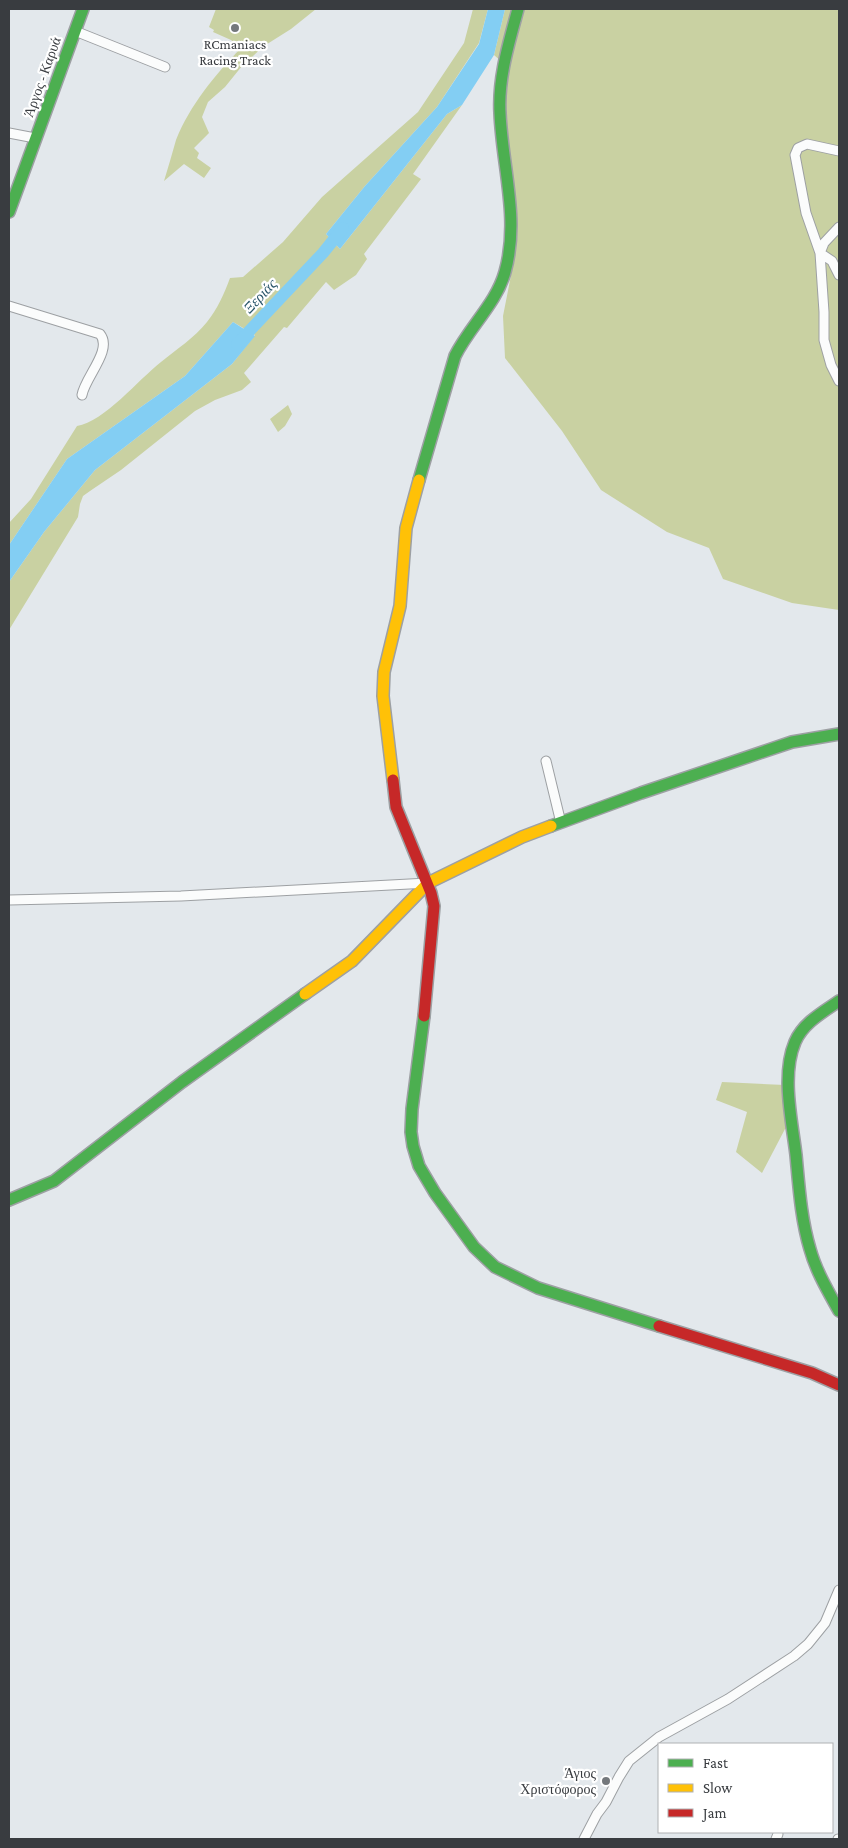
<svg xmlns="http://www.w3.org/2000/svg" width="848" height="1848" font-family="'Crimson Pro',serif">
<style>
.green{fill:#c9d1a2}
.water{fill:#83cef3}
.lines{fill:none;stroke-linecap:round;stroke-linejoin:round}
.river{stroke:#83cef3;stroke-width:12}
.street-casing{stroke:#9da0a3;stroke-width:11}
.fast-casing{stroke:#9da0a3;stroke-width:14}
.slow-casing{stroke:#9da0a3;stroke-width:14}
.jam-casing{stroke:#9da0a3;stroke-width:14}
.street{stroke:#fbfcfc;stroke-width:9}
.fast{stroke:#4caf50;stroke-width:11}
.slow{stroke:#ffc107;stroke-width:11}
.jam{stroke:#c62828;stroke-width:11}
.poi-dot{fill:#74787c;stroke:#fff;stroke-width:2}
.labels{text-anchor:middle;stroke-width:4.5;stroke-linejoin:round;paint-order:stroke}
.poi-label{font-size:14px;fill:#393c40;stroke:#fff}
.street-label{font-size:14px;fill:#393c40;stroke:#fff}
.water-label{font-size:15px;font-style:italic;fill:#29556a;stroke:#fff}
</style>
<rect width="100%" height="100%" fill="#e3e8ec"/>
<path class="green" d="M216 9H316L291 29 264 46 242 66 225 87 208 102 202 117 209 133 194 148 199 153 197 158 211 168 204 178 184 164 164 181C168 168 172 154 176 140 190 105 215 75 241 48L231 40 213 32 214 30 209 27Z
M473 9H488L479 43 437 107 365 186 326 234 340 249 447 114 462 105 413 174 421 179 364 254 367 259 356 275 334 290 326 282 287 328 284 327 244 373 251 382 242 390 215 400 195 411 121 470 90 491 83 496 80 504 78 517 9 630V582L44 532 95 470 232 364 255 335 233 322 185 376 67 459 9 545V523L31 499 77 426C104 422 139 379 161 362 177 349 194 338 207 322 218 308 224 294 230 278L243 277 283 242 322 197 418 112 464 43Z
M505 9H518L504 64 494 55Z
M520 9H839V610L792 603 723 579 709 548 667 532 601 490 562 431 505 358 503 316 515 255 516 227 501 114 511 41Z
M288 405 292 414 285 426 278 432 270 419Z
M722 1082 785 1085 788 1130 785 1129 762 1173 736 1152 747 1112 716 1100Z"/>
<path class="water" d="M488 9H505L494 55 462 105 447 114 340 249 326 234 365 186 437 107 479 44Z
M233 322 255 336 232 364 95 470 44 532 9 582V545L67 459 185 376Z"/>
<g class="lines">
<path class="river" d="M237 344 323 253 343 228"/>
<defs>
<path id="street" d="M75 31 165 67
M9 133 35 138
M820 253 806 213 795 155 798 148 807 144 839 151
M820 253 824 243 839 227
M839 275 832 261 820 253 824 312V340L831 365 839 381
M9 306 100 334C113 350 85 377 82 395
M546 761 561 823
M9 900 181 896 428 883
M584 1839 597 1814 606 1802 619 1777 629 1761 659 1737 728 1699 794 1656 808 1644 825 1623 839 1590
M776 1839 778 1834
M838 1839H839"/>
<path id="fast" d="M9 212 83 9
M419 480 455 356C470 326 496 304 505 272 520 219 502 166 500 113 498 77 509 43 518 9
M551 826 641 793 792 742 839 734
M839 1001C823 1012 803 1023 795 1042 781 1075 792 1121 796 1155 799 1187 801 1219 810 1249 816 1271 828 1291 839 1311
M424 1016 412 1109 411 1132 413 1146 419 1166 435 1193 474 1247 495 1267 538 1288 659 1326
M9 1200 54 1181 182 1082 305 994"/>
<path id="slow" d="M393 780 383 696 384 672 400 606 406 528 419 480
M305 994 352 961 428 883 522 837 551 826"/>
<path id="jam" d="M393 780 396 807 431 893 434 906 424 1016
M659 1326 812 1373 839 1385"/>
</defs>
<use href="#street" class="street-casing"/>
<use href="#fast" class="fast-casing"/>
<use href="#slow" class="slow-casing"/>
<use href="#jam" class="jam-casing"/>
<use href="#street" class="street"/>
<use href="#fast" class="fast"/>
<use href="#slow" class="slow"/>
<use href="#jam" class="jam"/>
</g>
<g class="poi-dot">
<circle cx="235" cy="28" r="5"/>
<circle cx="606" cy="1781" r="5"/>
</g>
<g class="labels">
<g class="poi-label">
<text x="235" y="49">RCmaniacs<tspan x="235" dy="16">Racing Track</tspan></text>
<text x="596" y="1778" text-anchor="end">Άγιος<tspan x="596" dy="16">Χριστόφορος</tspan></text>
</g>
<g class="street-label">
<text transform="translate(42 77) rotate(-70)" y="5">Άργος - Καρυά</text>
</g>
<g class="water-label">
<text transform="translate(260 296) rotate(-47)" y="5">Ξεριάς</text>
</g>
</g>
<rect width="848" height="1848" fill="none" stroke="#393c40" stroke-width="20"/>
<rect x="658" y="1743" width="175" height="90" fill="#ffffff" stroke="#b0b1b3"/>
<rect x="668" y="1759" width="25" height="8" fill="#4caf50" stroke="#b0b1b3"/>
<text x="703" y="1768" font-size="15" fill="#393c40">Fast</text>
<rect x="668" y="1784" width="25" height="8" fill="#ffc107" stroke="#b0b1b3"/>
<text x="703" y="1793" font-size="15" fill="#393c40">Slow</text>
<rect x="668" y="1809" width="25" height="8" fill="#c62828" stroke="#b0b1b3"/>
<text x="703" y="1818" font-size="15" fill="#393c40">Jam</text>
</svg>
